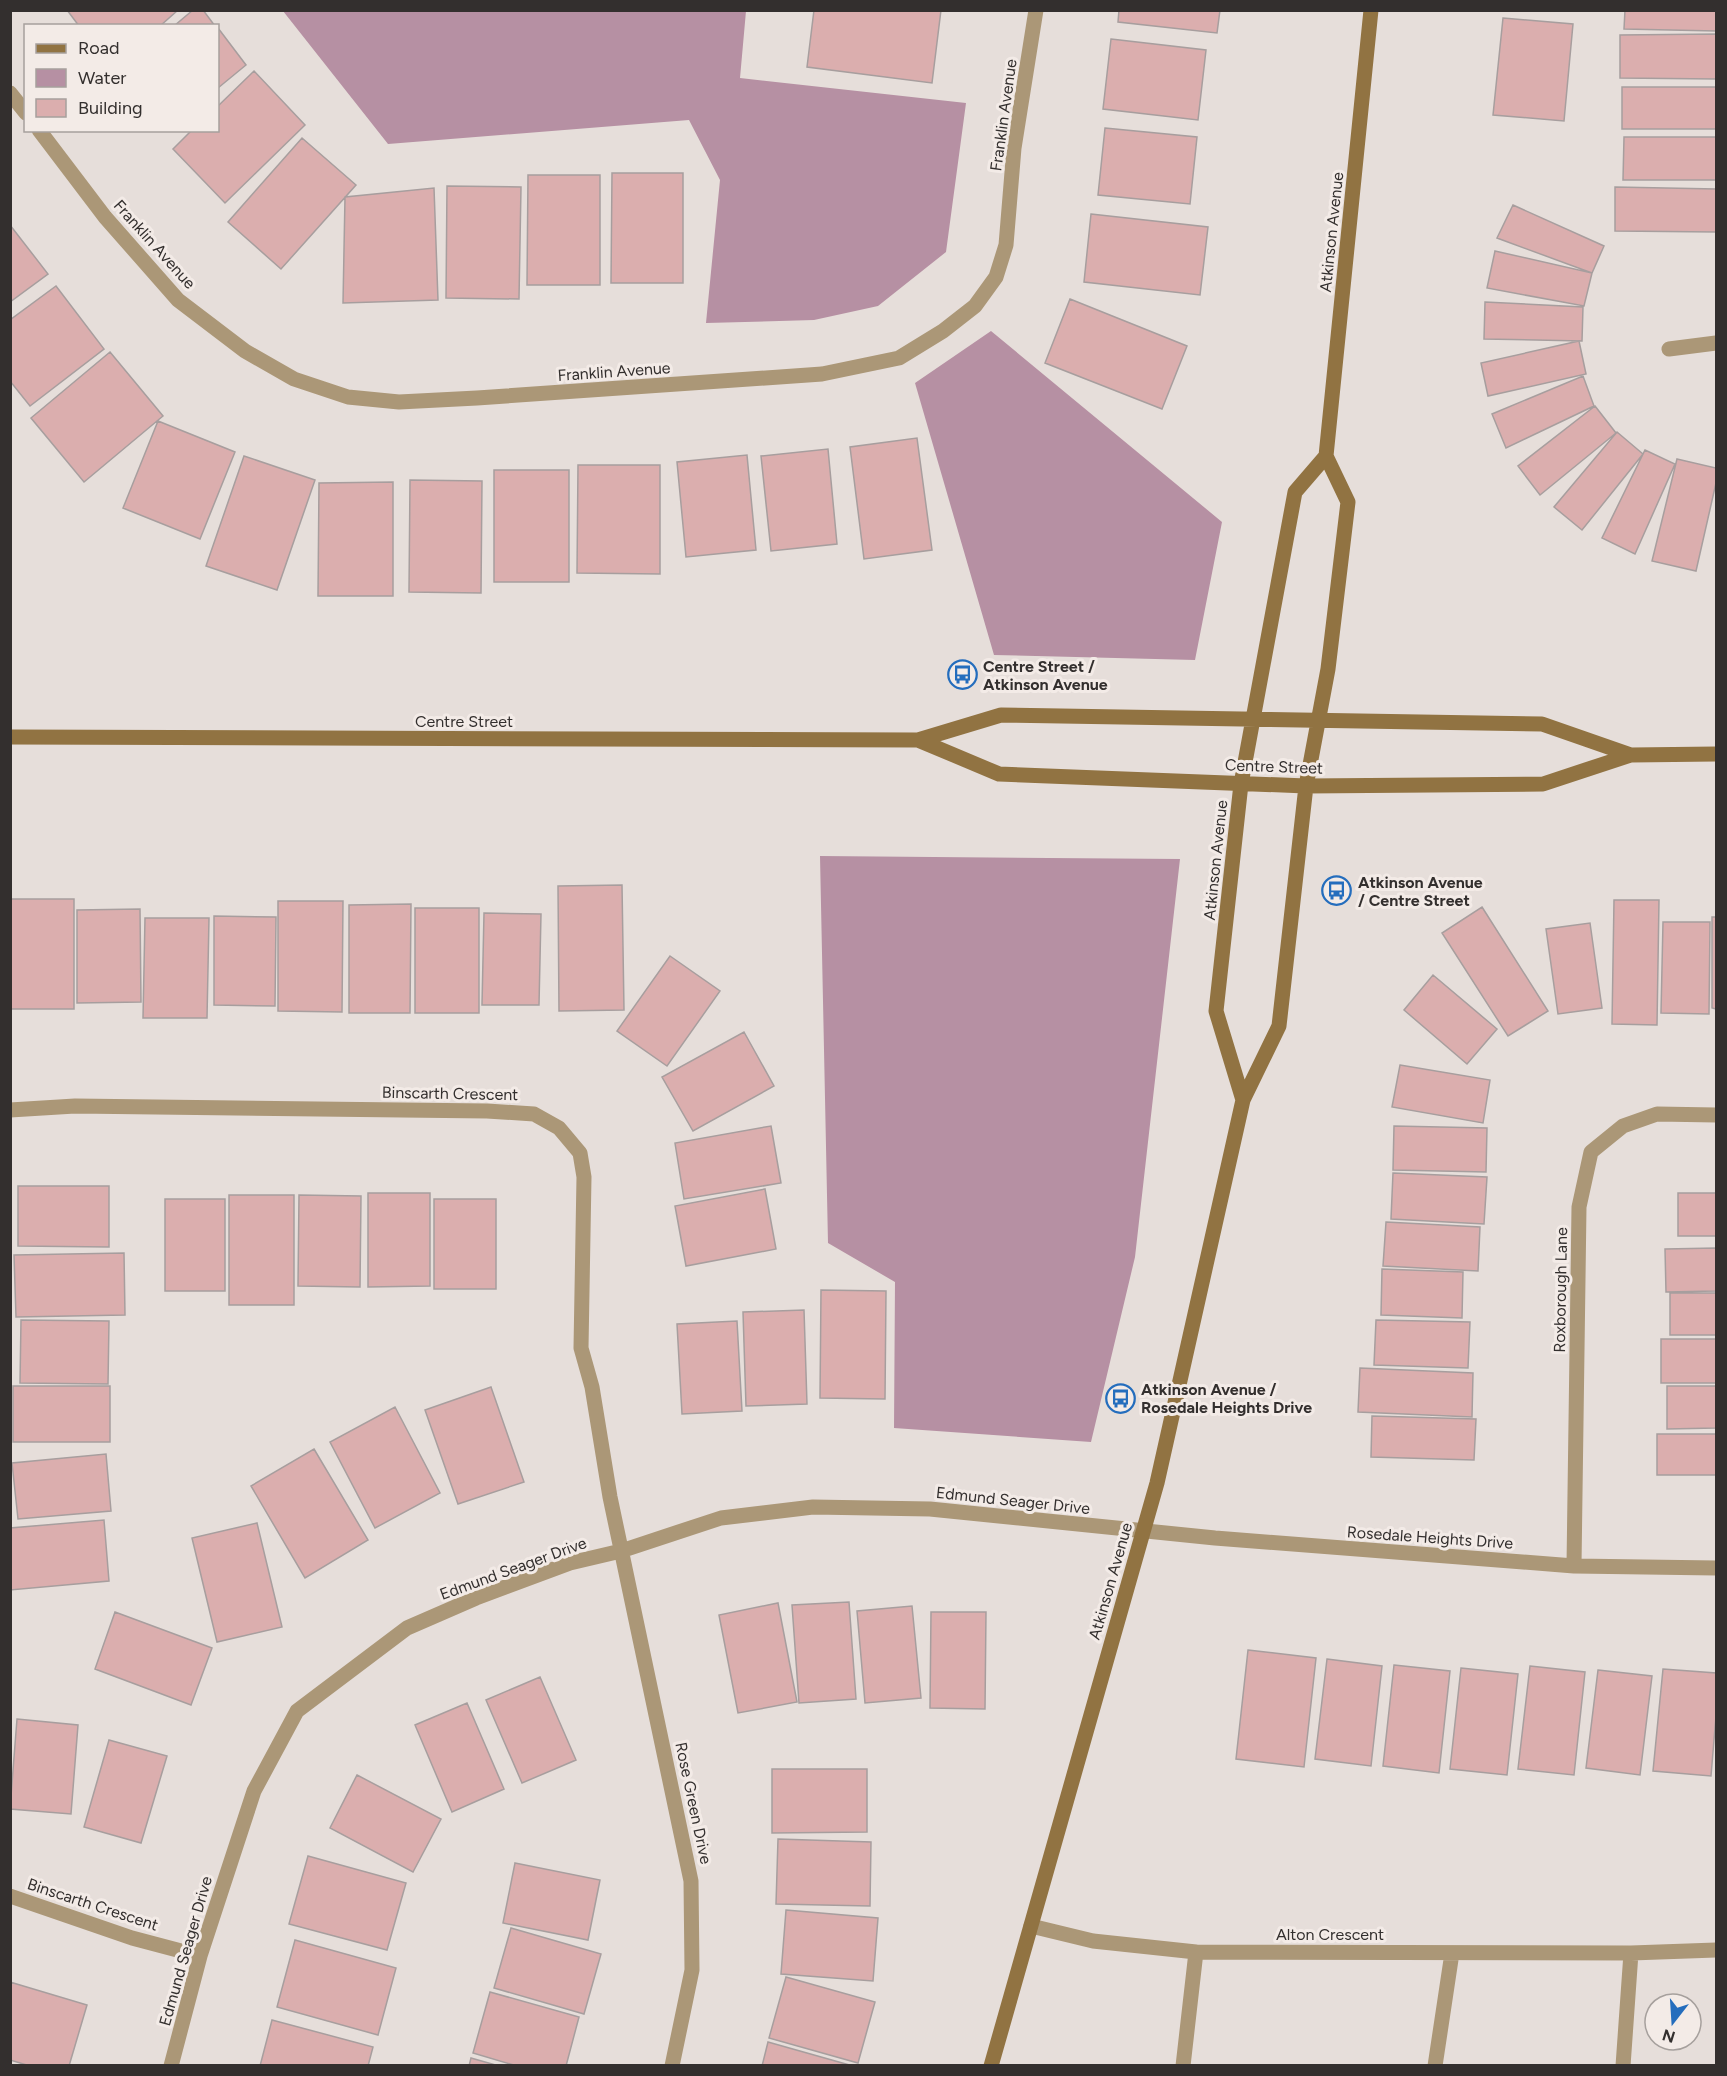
<svg xmlns="http://www.w3.org/2000/svg" width="1727" height="2076" font-family="Figtree,sans-serif">
<style>
.water{fill:#b690a3}
.building{fill:#dbaeae;stroke:#a79e9e;stroke-width:1.5}
.lines{fill:none;stroke-linecap:round;stroke-linejoin:round}
.street{stroke:#ab9777;stroke-width:15}
.secondary{stroke:#917342;stroke-width:15}
.labels{text-anchor:middle;stroke-width:6;stroke-linejoin:round;paint-order:stroke}
.street-label{font-size:16px;fill:#332f2e;stroke:#f3ebe7}
.poi-label{font-size:16px;font-weight:bold;fill:#332f2e;stroke:#f3ebe7;text-anchor:start}
</style>
<rect width="100%" height="100%" fill="#e6deda"/>
<path class="water" d="M283 11H746L740 78 966 103 946 252 878 306 814 320 706 323 720 180 689 120 388 144Z
M991 331 1222 522 1195 660 994 655 915 383Z
M820 856 1180 859 1135 1257 1091 1442 894 1428 895 1282 828 1243Z"/>
<path class="building" d="M67 10H178L160 26H79Z
M193 10H203L215 26H174Z
M814 10H941L932 83 807 67Z
M1119 10H1220L1217 33 1118 22Z
M1625 10H1716V31L1624 29Z
M1503 18 1573 24 1564 121 1493 115Z
M218 28 246 65 218 88Z
M1716 34V79L1620 78V35Z
M1111 39 1206 50 1198 120 1103 109Z
M254 71 305 125 225 203 173 149 192 130H218V106Z
M1622 87H1716V129H1622Z
M1105 128 1197 137 1190 204 1098 195Z
M1624 137H1716V180H1623Z
M302 138 356 185 281 269 228 222Z
M612 173H683V283H611Z
M528 175H600V285H527Z
M447 186 521 187 519 299 446 298Z
M1615 187 1716 189V232L1615 231Z
M434 188 438 300 343 303 345 197Z
M1513 205 1604 246 1592 273 1497 238Z
M1091 214 1208 227 1200 295 1084 282Z
M10 225 48 274 10 302Z
M1495 251 1592 273 1584 306 1487 288Z
M56 286 104 349 30 406 10 381V320Z
M1070 299 1187 346 1162 409 1045 363Z
M1485 302 1583 307 1582 341 1484 339Z
M1579 341 1586 374 1488 396 1481 363Z
M110 352 163 416 84 482 31 418Z
M1583 376 1594 406 1506 448 1492 414Z
M1595 406 1616 433 1540 495 1518 466Z
M158 421 235 452 200 539 123 508Z
M1617 432 1643 454 1582 530 1554 507Z
M917 438 932 550 864 559 850 447Z
M828 449 837 544 771 551 761 456Z
M1645 450 1675 464 1635 554 1602 538Z
M747 455 756 550 686 557 677 462Z
M244 456 315 480 277 590 206 566Z
M1677 459 1716 468V483L1696 571 1652 561Z
M578 465H660V574L577 573Z
M494 470H569V582H494Z
M410 480 482 481 481 593 409 592Z
M393 482V596H318L319 483Z
M622 885 624 1010 559 1011 558 886Z
M10 899H74V1009H10Z
M1614 900H1659L1657 1025 1612 1024Z
M278 901H343L342 1012 278 1011Z
M411 904 410 1013H349V905Z
M1482 907 1548 1011 1508 1036 1442 933Z
M415 908H479V1013H415Z
M140 909 141 1002 77 1003V910Z
M484 913 541 914 539 1005H482Z
M214 916 276 917 275 1006 214 1005Z
M1712 917H1716V1009L1712 1008Z
M145 918H209L207 1018H143Z
M1663 922H1710L1709 1014 1661 1013Z
M1590 923 1602 1008 1558 1014 1546 929Z
M670 956 720 991 667 1066 617 1031Z
M1433 975 1497 1029 1467 1064 1404 1010Z
M744 1032 774 1086 693 1131 662 1077Z
M1400 1065 1490 1080 1483 1123 1392 1107Z
M771 1126 781 1183 684 1199 675 1143Z
M1394 1126 1487 1128 1486 1172 1393 1170Z
M1393 1173 1487 1177 1484 1224 1391 1219Z
M18 1186H109V1247L18 1246Z
M765 1189 776 1249 686 1266 675 1206Z
M368 1193H430V1286L368 1287Z
M1678 1193H1716V1236H1678Z
M229 1195H294V1305H229Z
M299 1195 361 1196 360 1287 298 1286Z
M165 1199H225V1291H165Z
M434 1199H496V1289H434Z
M1386 1222 1480 1227 1478 1271 1383 1266Z
M1716 1248V1291L1666 1292 1665 1249Z
M124 1253 125 1315 16 1317 14 1255Z
M1382 1269 1463 1272 1462 1318 1381 1315Z
M821 1290 886 1291 885 1399 820 1398Z
M1670 1293H1716V1335H1670Z
M804 1310 807 1404 746 1406 743 1312Z
M21 1320 109 1321 108 1384 20 1383Z
M1376 1320 1470 1322 1468 1368 1374 1365Z
M737 1321 742 1411 682 1414 677 1324Z
M1661 1339H1716V1383H1661Z
M1360 1368 1473 1373 1472 1417 1358 1412Z
M13 1386H110V1442H13Z
M1667 1386H1716V1428L1667 1429Z
M491 1387 524 1482 458 1504 425 1410Z
M395 1407 440 1493 375 1528 330 1442Z
M1372 1416 1476 1419 1474 1460 1371 1457Z
M1657 1434H1716V1475H1657Z
M314 1449 368 1540 305 1578 251 1486Z
M106 1454 111 1511 18 1519 12 1463Z
M104 1520 109 1581 10 1590V1528Z
M257 1523 282 1627 217 1642 192 1538Z
M849 1602 856 1699 799 1703 792 1605Z
M778 1603 797 1702 738 1713 719 1615Z
M912 1606 921 1698 865 1703 857 1611Z
M115 1612 212 1648 191 1705 95 1669Z
M931 1612H986L985 1709 930 1708Z
M1248 1650 1316 1658 1304 1767 1236 1759Z
M1327 1659 1382 1666 1371 1766 1315 1759Z
M1394 1665 1450 1671 1439 1773 1383 1766Z
M1530 1666 1585 1672 1574 1775 1518 1769Z
M1461 1668 1518 1674 1507 1775 1450 1769Z
M1663 1669 1716 1673V1716L1711 1776 1653 1771Z
M1598 1670 1652 1676 1640 1775 1586 1768Z
M540 1677 576 1760 522 1783 486 1700Z
M467 1703 504 1789 452 1812 415 1725Z
M17 1719 78 1725 71 1814 10 1809Z
M109 1740 167 1756 141 1843 84 1827Z
M772 1769H867V1832L772 1833Z
M357 1775 441 1819 413 1872 330 1828Z
M778 1839 871 1842 870 1906 776 1904Z
M308 1856 406 1883 387 1950 289 1924Z
M515 1863 600 1880 588 1940 503 1923Z
M786 1910 878 1918 873 1981 781 1974Z
M511 1928 601 1954 584 2014 494 1988Z
M295 1940 396 1968 378 2035 277 2007Z
M786 1977 875 2002 858 2063 769 2038Z
M10 1982 87 2005 69 2066H30L10 2060Z
M490 1992 579 2017 566 2066H517L473 2053Z
M272 2020 373 2047 368 2066H260Z
M768 2042 853 2066H762Z
M471 2058 499 2066H469Z"/>
<g class="lines">
<path class="street" d="M10 93 26 113
M39 130 105 217 178 300 245 351 294 379 348 397 399 402 477 398 822 374 899 358 943 331 975 306 996 277 1006 245 1014 148 1036 10
M1669 349 1716 343
M10 1110 75 1106 487 1111 534 1114 559 1128 580 1153 584 1177 581 1348 592 1387 610 1497 691 1881 692 1970 672 2066
M1574 1566 1579 1207 1591 1152 1623 1126 1657 1114 1716 1115
M10 1896 132 1938 200 1956
M1031 1926 1093 1941 1196 1952 1631 1953 1623 2066
M1631 1953 1716 1950
M171 2066 200 1956 254 1791 297 1711 407 1628 476 1598 570 1563 621 1551 721 1518 813 1507 930 1509 1215 1538 1574 1566 1716 1568
M1183 2066 1196 1952
M1435 2066 1452 1953"/>
<path class="secondary" d="M10 737 918 740 1001 715 1542 724 1631 755
M918 740 999 774 1306 786 1543 784 1631 755 1716 754
M1243 1100 1216 1011 1241 784 1295 492 1326 456
M991 2066 1157 1483 1243 1100 1279 1026 1306 786 1328 669 1348 502 1326 456 1371 10"/>
</g>
<defs>
<symbol id="bus-ring" viewBox="-11 -11 22 22"><circle r="9.5" fill="#f3ebe7" stroke="#246dbd" stroke-width="1.5"/><path d="M-5-6H5V4H4V6H2V4H-2V6H-4V4H-5ZM-3.5-4V0h7V-4ZM-3.5 1.2v1.5H-2V1.2ZM2 1.2v1.5H3.5V1.2Z" fill="#246dbd"/></symbol>
</defs>
<g fill-rule="evenodd">
<use href="#bus-ring" x="946" y="658" width="33" height="33"/>
<use href="#bus-ring" x="1320" y="874" width="33" height="33"/>
<use href="#bus-ring" x="1104" y="1382" width="33" height="33"/>
</g>
<g class="labels">
<g class="street-label">
<text transform="translate(1003 115) rotate(-82)" y="6">Franklin Avenue</text>
<text transform="translate(1331 232) rotate(-84)" y="6">Atkinson Avenue</text>
<text transform="translate(155 244) rotate(48)" y="6">Franklin Avenue</text>
<text transform="translate(614 371) rotate(-4)" y="6">Franklin Avenue</text>
<text x="464" y="727">Centre Street</text>
<text transform="translate(1274 766) rotate(2)" y="6">Centre Street</text>
<text transform="translate(1215 860) rotate(-84)" y="6">Atkinson Avenue</text>
<text transform="translate(450 1093) rotate(1)" y="6">Binscarth Crescent</text>
<text transform="translate(1560 1290) rotate(-89)" y="6">Roxborough Lane</text>
<text transform="translate(1013 1500) rotate(6)" y="6">Edmund Seager Drive</text>
<text transform="translate(1430 1537) rotate(4)" y="6">Rosedale Heights Drive</text>
<text transform="translate(513 1568) rotate(-20)" y="6">Edmund Seager Drive</text>
<text transform="translate(1110 1581) rotate(-74)" y="6">Atkinson Avenue</text>
<text transform="translate(694 1803) rotate(78)" y="6">Rose Green Drive</text>
<text transform="translate(93 1904) rotate(18)" y="6">Binscarth Crescent</text>
<text x="1330" y="1940">Alton Crescent</text>
<text transform="translate(185 1951) rotate(-74)" y="6">Edmund Seager Drive</text>
</g>
<g class="poi-label">
<text x="983" y="672">Centre Street /<tspan x="983" dy="18">Atkinson Avenue</tspan></text>
<text x="1358" y="888">Atkinson Avenue<tspan x="1358" dy="18">/ Centre Street</tspan></text>
<text x="1141" y="1395">Atkinson Avenue /<tspan x="1141" dy="18">Rosedale Heights Drive</tspan></text>
</g>
</g>
<rect width="1727" height="2076" fill="none" stroke="#332f2e" stroke-width="24"/>
<rect x="24" y="24" width="195" height="108" fill="#f3ebe7" stroke="#a6a09d" stroke-width="1.5"/>
<rect x="36" y="44" width="30" height="9" fill="#917342" stroke="#a6a09d" stroke-width="1.5"/>
<text x="78" y="54" font-size="18" fill="#332f2e">Road</text>
<rect x="36" y="69" width="30" height="18" fill="#b690a3" stroke="#a6a09d" stroke-width="1.5"/>
<text x="78" y="84" font-size="18" fill="#332f2e">Water</text>
<rect x="36" y="99" width="30" height="18" fill="#dbaeae" stroke="#a6a09d" stroke-width="1.5"/>
<text x="78" y="114" font-size="18" fill="#332f2e">Building</text>
<g transform="translate(1673 2022) rotate(197)"><circle r="28" fill="#f3ebe7" stroke="#a6a09d" stroke-width="1.5"/>
<path d="M0-4.5L10 22L0 15L-10 22Z" fill="#246dbd"/>
<text y="-9" font-size="16" font-weight="bold" text-anchor="middle" fill="#332f2e">N</text>
</g>
</svg>
